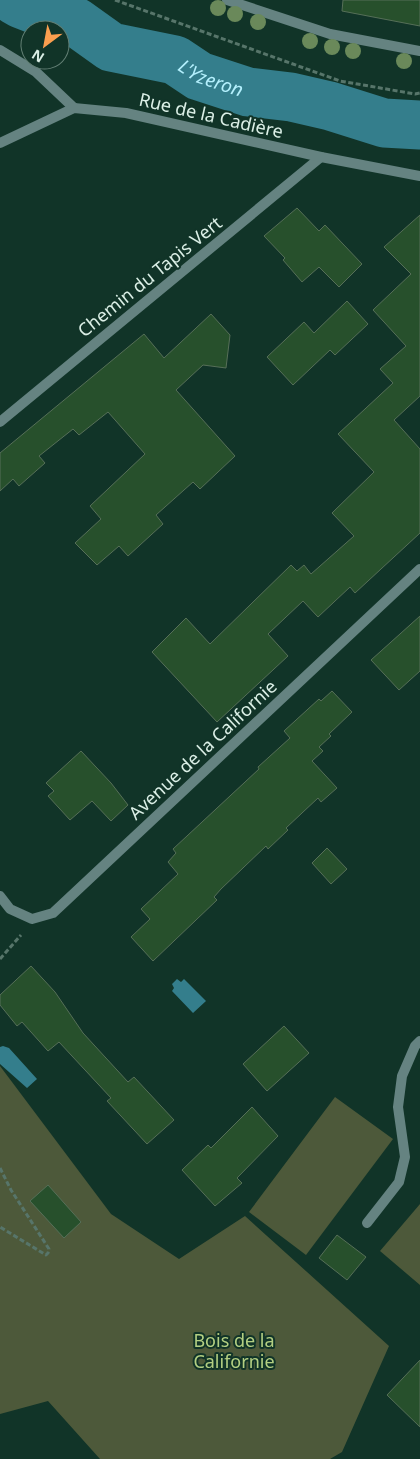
<svg xmlns="http://www.w3.org/2000/svg" width="420" height="1459" font-family="'Noto Sans',sans-serif">
<style>
.green{fill:#4d593a}
.water{fill:#347e8c}
.lines{fill:none;stroke-linecap:round;stroke-linejoin:round}
.river{stroke:#347e8c;stroke-width:49}
.building{fill:#27502c;stroke:#566f58}
.path{stroke:#57756a;stroke-width:3;stroke-dasharray:5 2.5;stroke-linecap:butt}
.service{stroke:#658381;stroke-width:10}
.minor{stroke:#658381;stroke-width:10}
.tertiary{stroke:#658381;stroke-width:10}
.tree{fill:#6a895a}
.labels{text-anchor:middle;stroke-width:4;stroke-linejoin:round;paint-order:stroke}
.street-label{font-size:18px;fill:#dbefe6;stroke:#113428}
.park-label{font-size:18px;fill:#b3cf82;stroke:#113428}
.water-label{font-size:19px;font-style:italic;fill:#b4f0fd;stroke:#113428}
</style>
<rect width="100%" height="100%" fill="#113428"/>
<path class="green" d="M0 1066 111 1214 179 1259 245 1216 389 1346 342 1452 330 1459H100L48 1401 0 1414Z
M335 1097 393 1139 306 1255 249 1212Z
M420 1204V1285L380 1251Z"/>
<path class="water" d="M177 979 181 982 184 979 206 1001 193 1013 172 991 174 988 172 984Z
M3 1046 9 1048 37 1079 27 1088 0 1064V1047Z"/>
<g class="lines">
<path class="river" id="s1" d="M14 0 21 4 44 13 76 22 111 47 175 60 199 76 248 92 291 97 330 106 384 123 420 125"/>
</g>
<path class="building" d="M343 0H420V26L342 11Z
M297 208 319 231 325 225 362 264 339 287 319 267 302 282 283 260 285 258 264 236Z
M420 215V396L394 420 420 449V533L355 593 350 587 318 617 303 601 268 634 288 656 217 722 152 652 186 618 210 644 291 565 297 571 304 565 311 574 354 536 332 513 374 472 338 434 393 383 380 369 406 346 373 310 411 274 384 247Z
M347 301 368 324 335 355 330 350 293 385 267 357 304 322 314 333Z
M211 314 230 335 226 368 203 365 176 390 235 456 200 489 193 482 156 515 163 524 128 556 119 546 97 565 75 543 101 519 90 506 145 454 108 412 79 435 73 429 39 456 45 463 19 486 13 479 0 491V453L144 334 164 358Z
M420 616V671L399 690 371 660Z
M332 691 352 712 329 734 331 736 319 747 323 751 312 761 337 788 321 802 318 798 286 828 288 830 268 849 266 846 221 889 214 897 217 900 153 961 131 937 150 919 141 909 178 874 168 862 176 853 173 849 259 769 258 767 290 738 284 731 319 699 321 701Z
M81 751 111 783 128 805 111 821 92 801 70 820 48 796 54 791 46 783Z
M327 848 347 869 331 884 312 863Z
M31 966 55 992 83 1033 128 1082 134 1077 174 1120 147 1144 107 1101 111 1098 59 1042 48 1051 22 1022 17 1026 0 1005V995Z
M284 1026 309 1053 267 1091 243 1064Z
M252 1107 278 1136 237 1178 242 1183 215 1206 182 1170 208 1145 211 1148Z
M48 1185 81 1222 64 1238 30 1201Z
M337 1235 366 1257 347 1280 319 1258Z
M420 1360V1427L387 1395Z"/>
<g class="lines">
<path class="path" d="M115 0 340 81 415 94 420 93
M0 959 21 935
M0 1168 11 1190 49 1249 48 1253 46 1255 0 1227"/>
<path class="service" d="M0 50 36 72 74 108
M367 1223 399 1182 405 1157 398 1107 402 1076 415 1046 420 1041"/>
<path class="minor" d="M227 0 330 34 420 51
M0 422 321 157
M0 896 10 909 32 919 53 913 420 569"/>
<path class="tertiary" d="M0 143 74 108 126 113 321 157 420 176"/>
</g>
<g class="tree">
<circle cx="218" cy="8" r="8"/>
<circle cx="235" cy="14" r="8"/>
<circle cx="258" cy="22" r="8"/>
<circle cx="310" cy="41" r="8"/>
<circle cx="332" cy="47" r="8"/>
<circle cx="353" cy="51" r="8"/>
<circle cx="404" cy="61" r="8"/>
</g>
<g class="labels">
<g class="street-label">
<text transform="translate(211 116) rotate(13)" y="6">Rue de la Cadière</text>
<text transform="translate(150 277) rotate(-39)" y="6">Chemin du Tapis Vert</text>
<text transform="translate(203 750) rotate(-43)" y="6">Avenue de la Californie</text>
</g>
<g class="park-label">
<text x="234" y="1347">Bois de la<tspan x="234" dy="21">Californie</tspan></text>
</g>
<g class="water-label">
<text dy="7" stroke="none"><textPath href="#s1" startOffset="215">L'Yzeron</textPath></text>
</g>
</g>
<g transform="translate(45 45) rotate(212)"><circle r="24" fill="#113428" stroke="#627f74"/>
<path d="M0-4L9 19L0 12L-9 19Z" fill="#fa9f4f"/>
<text y="-8" font-size="14" font-weight="bold" text-anchor="middle" fill="#dbefe6">N</text>
</g>
</svg>
